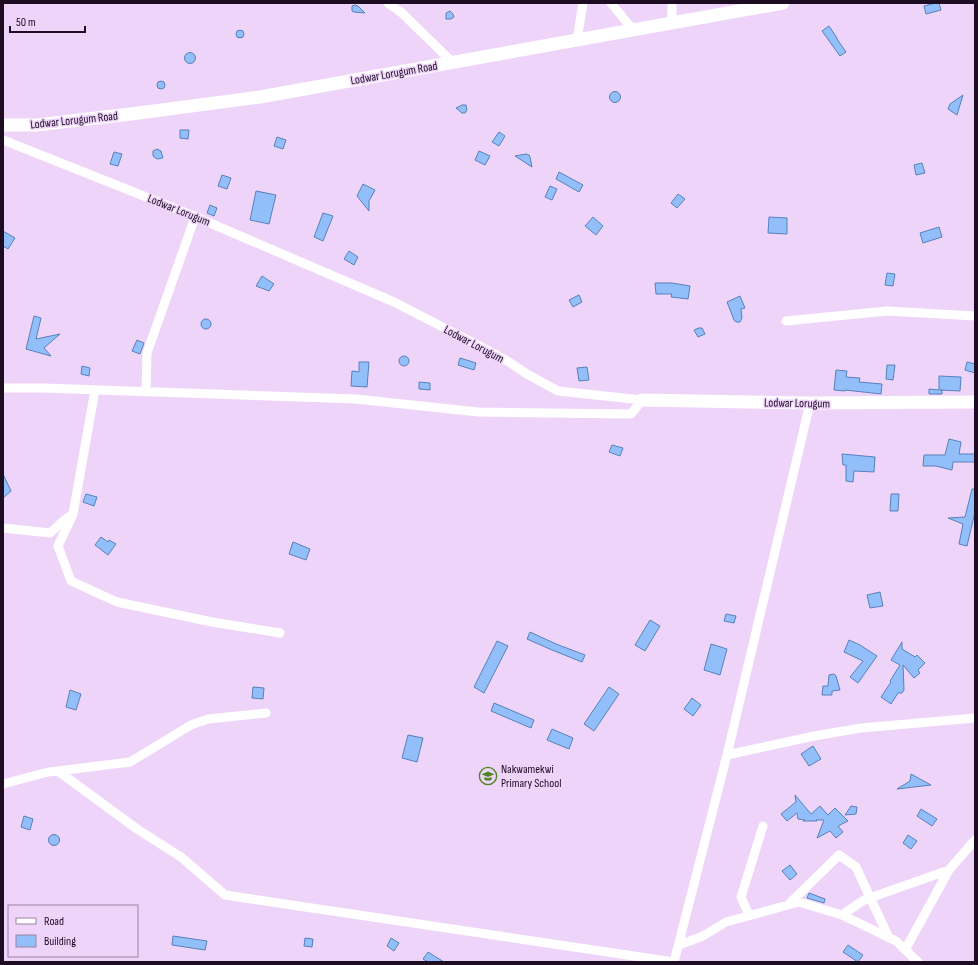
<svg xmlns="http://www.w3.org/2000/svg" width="978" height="965" font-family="'Sofia Sans Condensed',sans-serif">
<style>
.building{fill:#92bffa;stroke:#5781b9}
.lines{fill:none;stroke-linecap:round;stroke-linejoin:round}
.street{stroke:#fff;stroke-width:9}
.secondary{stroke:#fff;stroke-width:13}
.labels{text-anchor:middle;stroke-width:3;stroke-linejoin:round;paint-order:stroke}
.street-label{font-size:12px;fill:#1d0d23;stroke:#efd4fa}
.poi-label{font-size:12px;fill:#1d0d23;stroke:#efd4fa;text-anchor:start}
</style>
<rect width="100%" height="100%" fill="#efd4fa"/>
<path class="building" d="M935 3H939L941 10 926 14 924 6Z
M355 5 358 6 365 13 354 12 352 11V6Z
M450 11 453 14 454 17 451 19H446V13Z
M829 26 837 38V39L846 52 840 56 822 31Z
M236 34a4 4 0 1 1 8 0a4 4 0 1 1-8 0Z
M184.5 58a5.5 5.5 0 1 1 11 0a5.5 5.5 0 1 1-11 0Z
M157 85a4 4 0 1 1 8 0a4 4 0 1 1-8 0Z
M609.5 97a5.5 5.5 0 1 1 11 0a5.5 5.5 0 1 1-11 0Z
M963 95 957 115 948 109 950 104Z
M462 105H466L467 110 465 113H462L456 108Z
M180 130H189L188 139 180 138Z
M499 132 505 136 499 146 492 142Z
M277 137 286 140 283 149 274 146Z
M157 149 161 151 163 158 157 159 153 156V151Z
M479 151 490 156 485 165 475 160Z
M114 152 122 154 118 166 110 164Z
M526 154 529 155 530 157 532 167 515 156Z
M922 163 925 173 916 175 914 165Z
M559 172 583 185 579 192 556 179Z
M222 175 231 178 227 189 218 186Z
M363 184 375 190 369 201V211L357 196Z
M550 186 557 189 552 200 545 197Z
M256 191 276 195 269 224 250 220Z
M678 194 685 199 677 208 671 203Z
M210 205 217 208 214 216 207 213Z
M323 213 333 216 323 241 314 237Z
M593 217 603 226 596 235 585 226Z
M769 217 787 218V234L768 233Z
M939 227 942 237 923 243 920 233Z
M3 231 15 238 8 249 3 246Z
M349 251 358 257 354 265 344 259Z
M887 273 895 274 893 286 885 285Z
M262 276 274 284 269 291 256 286Z
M655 283H672L690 286 688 299 671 297 672 294H656Z
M579 295 582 302 573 307 569 300Z
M740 296 745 308 741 309 742 318 740 322H736L734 320 727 302Z
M34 316 41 318 36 339 60 334 44 348 51 356 26 349Z
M201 324a5 5 0 1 1 10 0a5 5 0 1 1-10 0Z
M699 328H702L705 334 698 337 694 330Z
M137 340 144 343 140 354 132 351Z
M399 361a5 5 0 1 1 10 0a5 5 0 1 1-10 0Z
M460 358 476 363 474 370 458 365Z
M359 362H369L367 387 351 386 352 371 359 372Z
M967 362 975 364V373L965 370Z
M887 365H895L893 380 886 379Z
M82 366 90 368 89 376 81 374Z
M587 367 589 380 579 381 577 368Z
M836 370 847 371 846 377 860 378 859 382 882 384 881 394 845 390V391L834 390Z
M939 376 961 377 960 391 940 390H942V394H929V389L939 390Z
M419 382 430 383V390L419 389Z
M949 439 961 442 959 454H975V462H953L952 470 936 466H923L924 455H945Z
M612 445 623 448 620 456 609 452Z
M842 454 875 457 874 472 854 471 853 482 846 481V465H843Z
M3 474 11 491 3 498Z
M972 489H975V512L967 546 959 544 963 524 948 518 965 517Z
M86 494 97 497 94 506 83 502Z
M891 494H899L898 511H890Z
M101 537 108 542 109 540 116 544 108 555 95 545Z
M293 542 310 549 306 560 289 554Z
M880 592 883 606 870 608 867 595Z
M726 614 736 616 734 623 724 621Z
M650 620 660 626 645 651 635 645Z
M530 632 556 644 585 655 582 662 552 650 527 639Z
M849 640 860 645 877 656 858 683 850 677 863 661 844 652Z
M497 641 508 646 484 693 474 687Z
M902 642V649L915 657 917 655 925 663 918 670 920 673 914 678 903 665 904 690 902 693H898L891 704 881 697 891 682 890 681 900 665 891 660Z
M711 644 727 649 720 675 704 670Z
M834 674 836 676 840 690 832 691V695H822L823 686H828L829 675Z
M253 687 264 688 263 699 252 698Z
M609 687 619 694 594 731 584 724Z
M70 690 81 694 76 710 66 707Z
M692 698 701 705 693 716 684 709Z
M494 703 534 720 531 728 491 711Z
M552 729 573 738 569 749 547 740Z
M408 735 423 738 417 762 402 758Z
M813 746 821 759 809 766 801 754Z
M911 774 931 785 897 789 910 781Z
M795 795 811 814 820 806 828 815 835 808 848 821 838 826 843 832 836 838 830 831 817 838 824 820H816L817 821H803L805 820 798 819 797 813 787 821 781 814 796 802Z
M851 806 857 807 856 814 845 815Z
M921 809 937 819 932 826 917 816Z
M24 816 33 819 30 830 21 827Z
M48.5 840a5.5 5.5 0 1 1 11 0a5.5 5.5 0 1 1-11 0Z
M908 835 917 841 911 849 903 843Z
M790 865 797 874 790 880 782 871Z
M809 893 825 899 824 903 807 898Z
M173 936 207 941 205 950 172 945Z
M305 938 313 939 312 947 304 946Z
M391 938 399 943 394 951 387 946Z
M848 945 863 955 858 962 843 952Z
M428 952 444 962H428L423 959Z"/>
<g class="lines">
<path class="street" d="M388 3 402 13 452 62
M611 3 629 25 634 29
M672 23V3
M577 40 583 3
M3 140 189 214 394 302 495 354 509 362 527 374 558 391 642 400
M786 321 887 311 975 316
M3 388H43L356 399 478 412 631 414 642 400
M146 392 147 353 195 217
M73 514 58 546 71 581 117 602 212 622 280 633
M3 528 50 533 62 522 73 514 95 390
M727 755 814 736 861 728 975 718
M58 771 130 762 191 725 208 719 266 713
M3 784 48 772 58 771 137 829 181 857 225 895 674 962 727 755 810 403
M789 904 839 855 856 867 889 938
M749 915 741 897 763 826
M842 915 864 900 949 870
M679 945 703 936 726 922 799 902 842 915 896 941 918 962
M905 950 949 870 975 840"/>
<path class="secondary" d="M3 125H36L131 114 260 97 783 3
M642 400 810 403 975 402"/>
</g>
<defs>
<symbol id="school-ring" viewBox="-11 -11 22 22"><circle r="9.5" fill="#efd4fa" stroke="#4c8724" stroke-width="1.5"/><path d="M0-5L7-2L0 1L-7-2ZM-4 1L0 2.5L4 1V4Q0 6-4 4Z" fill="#4c8724"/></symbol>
</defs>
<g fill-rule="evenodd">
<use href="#school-ring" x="478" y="766" width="20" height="20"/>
</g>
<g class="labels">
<g class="street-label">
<text transform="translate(394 73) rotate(-10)" y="4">Lodwar Lorugum Road</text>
<text transform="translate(74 120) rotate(-6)" y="4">Lodwar Lorugum Road</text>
<text transform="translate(179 210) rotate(22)" y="4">Lodwar Lorugum</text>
<text transform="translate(474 344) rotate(28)" y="4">Lodwar Lorugum</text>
<text transform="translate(797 403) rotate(1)" y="4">Lodwar Lorugum</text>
</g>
<g class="poi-label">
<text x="501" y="773">Nakwamekwi<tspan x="501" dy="14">Primary School</tspan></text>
</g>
</g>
<rect width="978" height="965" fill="none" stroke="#1d0d23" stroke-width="8"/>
<rect x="8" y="905" width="130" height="52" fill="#efd4fa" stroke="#9b84a4"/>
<rect x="16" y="918" width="20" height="6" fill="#ffffff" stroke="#9b84a4"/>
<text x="44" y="925" font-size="12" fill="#1d0d23">Road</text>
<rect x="16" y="935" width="20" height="12" fill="#92bffa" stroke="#9b84a4"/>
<text x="44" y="945" font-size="12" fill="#1d0d23">Building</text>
<path d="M10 26v6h75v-6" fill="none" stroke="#1d0d23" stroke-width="2"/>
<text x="16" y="26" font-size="12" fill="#1d0d23" stroke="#efd4fa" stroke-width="3" paint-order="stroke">50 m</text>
</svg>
